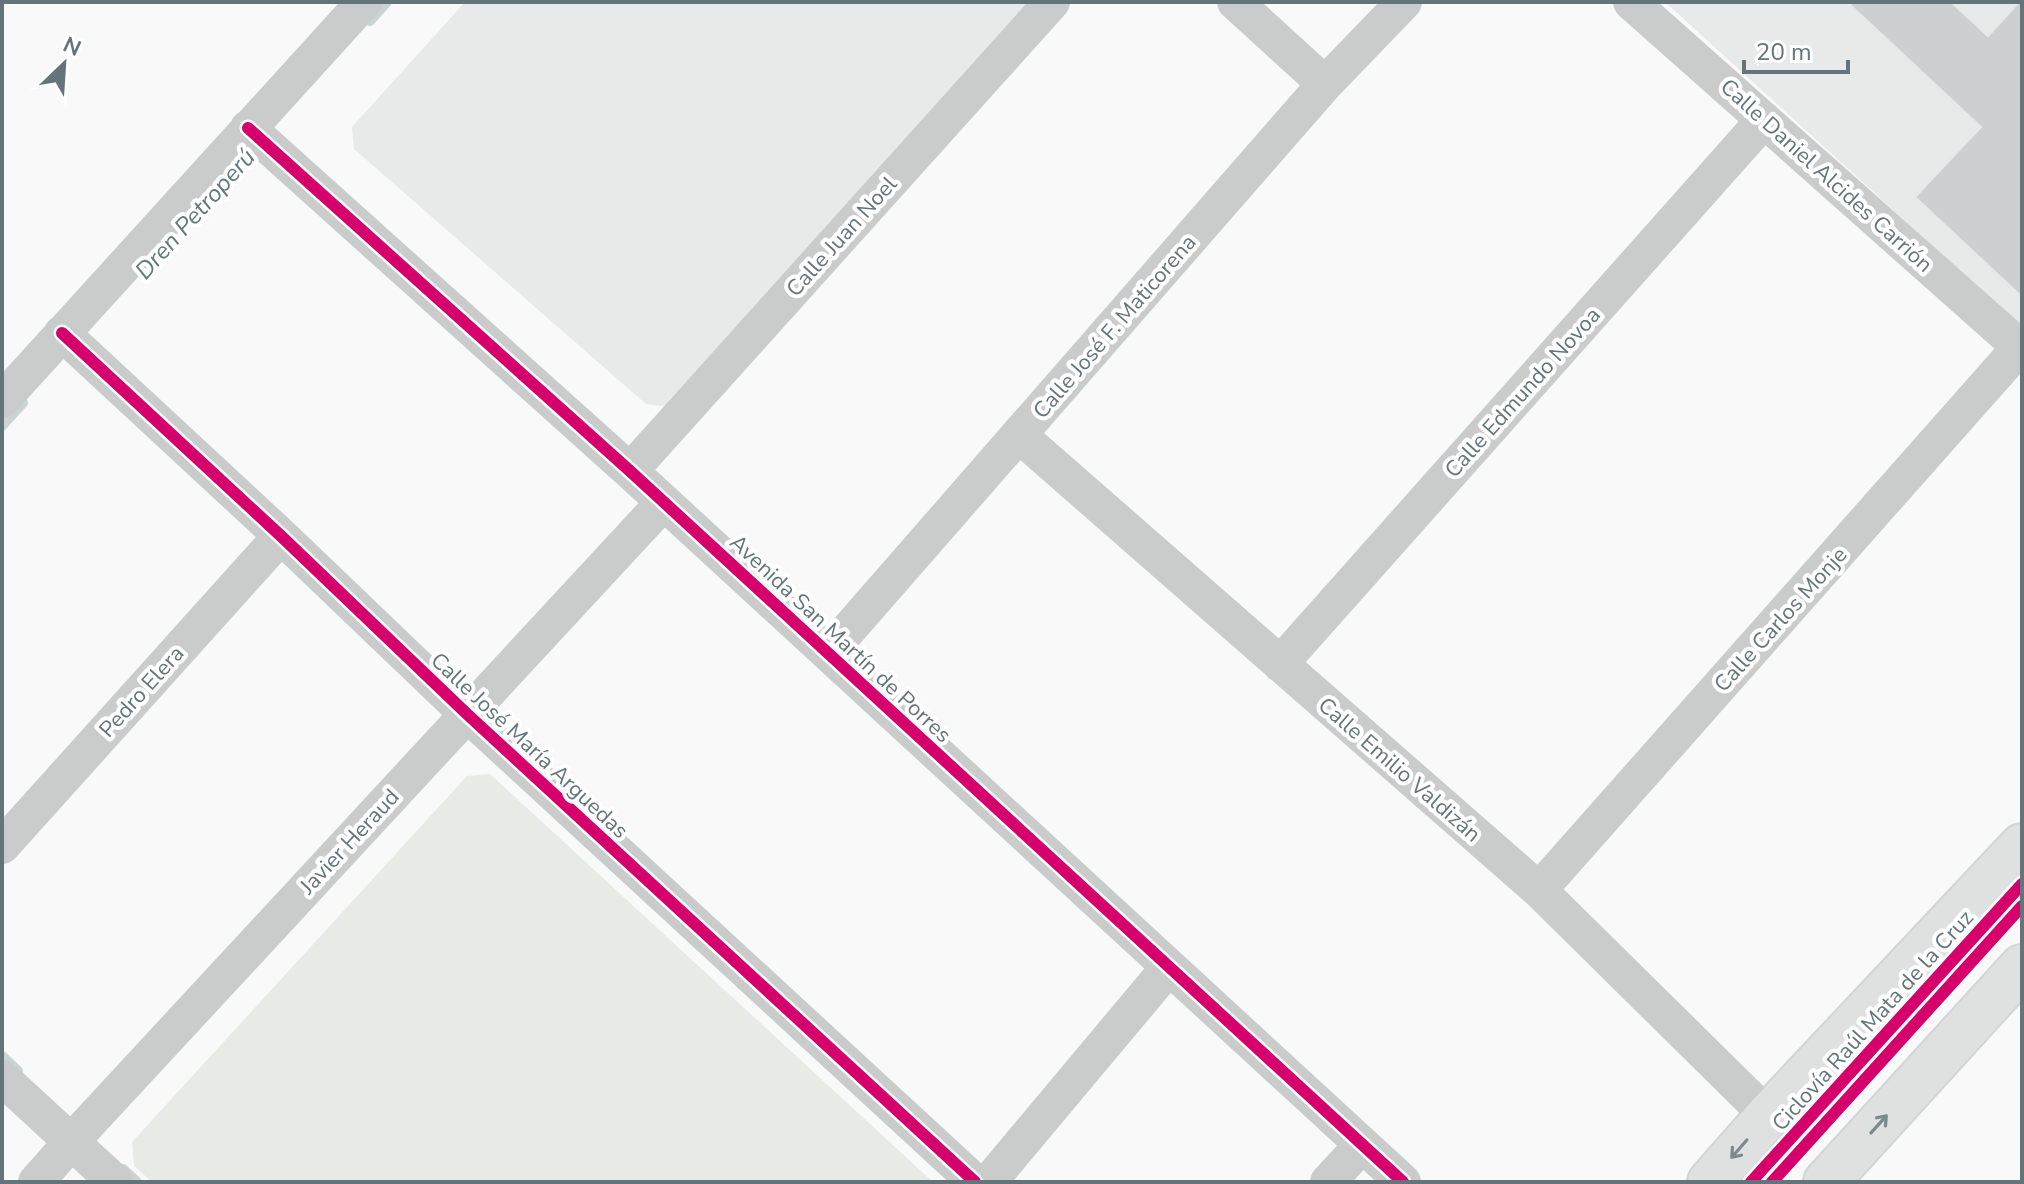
<svg xmlns="http://www.w3.org/2000/svg" width="2024" height="1184" font-family="'Nunito Sans',sans-serif">
<style>
.built{fill:#e8e9e9}
.green{fill:#e8eae6}
.lines{fill:none;stroke-linecap:round;stroke-linejoin:round}
.stream{stroke:#cad4d5;stroke-width:10}
.building{fill:#cdcfd0;stroke:#e8e8e8;stroke-width:2}
.primary-casing{stroke:#d3d4d5;stroke-width:48}
.minor{stroke:#cacccc;stroke-width:36}
.primary{stroke:#dfe0e0;stroke-width:44}
.cycleway-casing{stroke:#fff;stroke-width:17}
.cycleway{stroke:#d6006c;stroke-width:12}
.oneway{stroke:#7c8a8e}
.labels{text-anchor:middle;stroke-width:8;stroke-linejoin:round;paint-order:stroke}
.street-label{font-size:22px;fill:#63757a;stroke:#fff}
.water-label{font-size:24px;font-style:italic;fill:#62787a;stroke:#fff}
</style>
<rect width="100%" height="100%" fill="#f9f9f9"/>
<path class="built" d="M465 2H1033L664 406 646 404 354 149 352 127Z
M1665 2H2022V329L1878 196Z"/>
<path class="green" d="M490 774 933 1182H152L134 1166 132 1142 467 776Z"/>
<g class="lines">
<path class="stream" d="M370 21 387 2
M2 426 23 403
M2 1056 18 1071
M123 1169 137 1182"/>
</g>
<path class="building" d="M1847 2H1951L1988 36 2019 2H2022V297L1915 197 1981 127Z"/>
<g class="lines">
<defs>
<path id="primary" d="M1710 1182 1768 1116 2022 846
M1826 1182 2022 967"/>
</defs>
<use href="#primary" class="primary-casing"/>
<path class="minor" d="M1235 2 1325 84
M1631 2 2022 349
M248 128 630 471 1403 1182
M62 333 281 536 467 714 975 1182
M2 400 364 2
M1019 435 1539 890 1768 1116
M630 471 1052 2
M828 653 1325 84 1404 2
M1280 664 1764 120
M2 846 281 536
M1539 890 2020 347
M2 1078 115 1182
M36 1182 82 1130 664 502
M989 1182 1169 967
M1328 1182 1362 1145"/>
<use href="#primary" class="primary"/>
<defs>
<path id="cycleway" d="M248 128 630 471 1403 1182
M62 333 281 536 467 714 975 1182
M1751 1182 2022 884
M1772 1182 2022 906"/>
</defs>
<use href="#cycleway" class="cycleway-casing"/>
<use href="#cycleway" class="cycleway"/>
</g>
<defs><path id="oneway-shaft" d="M-6 0H5M1.5-3L5.5 0L1.5 3" fill="none" stroke-width="1.6" stroke-linecap="round" stroke-linejoin="round" transform="scale(2)"/></defs>
<g class="oneway">
<use href="#oneway-shaft" transform="translate(1879 1124) rotate(-48)"/>
<use href="#oneway-shaft" transform="translate(1739 1149) rotate(131)"/>
</g>
<g class="labels">
<g class="street-label">
<text transform="translate(1827 175) rotate(42)" y="8">Calle Daniel Alcides Carrión</text>
<text transform="translate(841 236) rotate(-48)" y="8">Calle Juan Noel</text>
<text transform="translate(1114 326) rotate(-49)" y="8">Calle José F. Maticorena</text>
<text transform="translate(1522 392) rotate(-48)" y="8">Calle Edmundo Novoa</text>
<text transform="translate(1780 619) rotate(-48)" y="8">Calle Carlos Monje</text>
<text transform="translate(841 638) rotate(43)" y="8">Avenida San Martín de Porres</text>
<text transform="translate(141 691) rotate(-48)" y="8">Pedro Elera</text>
<text transform="translate(530 745) rotate(43)" y="8">Calle José María Arguedas</text>
<text transform="translate(1400 769) rotate(41)" y="8">Calle Emilio Valdizán</text>
<text transform="translate(349 841) rotate(-47)" y="8">Javier Heraud</text>
<text transform="translate(1872 1020) rotate(-48)" y="8">Ciclovía Raúl Mata de la Cruz</text>
</g>
<g class="water-label">
<text transform="translate(195 214) rotate(-48)" y="8">Dren Petroperú</text>
</g>
</g>
<rect width="2024" height="1184" fill="none" stroke="#63757a" stroke-width="8"/>
<g transform="translate(64 64) rotate(25)" stroke="#ffffff" stroke-width="6" paint-order="stroke">
<path d="M0-6L14 30L0 20L-14 30Z" fill="#63757a"/>
<text y="-12" font-size="22" font-weight="bold" text-anchor="middle" fill="#63757a">N</text>
</g>
<path d="M1744 60v12h104v-12" fill="none" stroke="#63757a" stroke-width="4"/>
<text x="1756" y="60" font-size="24" fill="#63757a" stroke="#ffffff" stroke-width="6" paint-order="stroke">20 m</text>
</svg>
